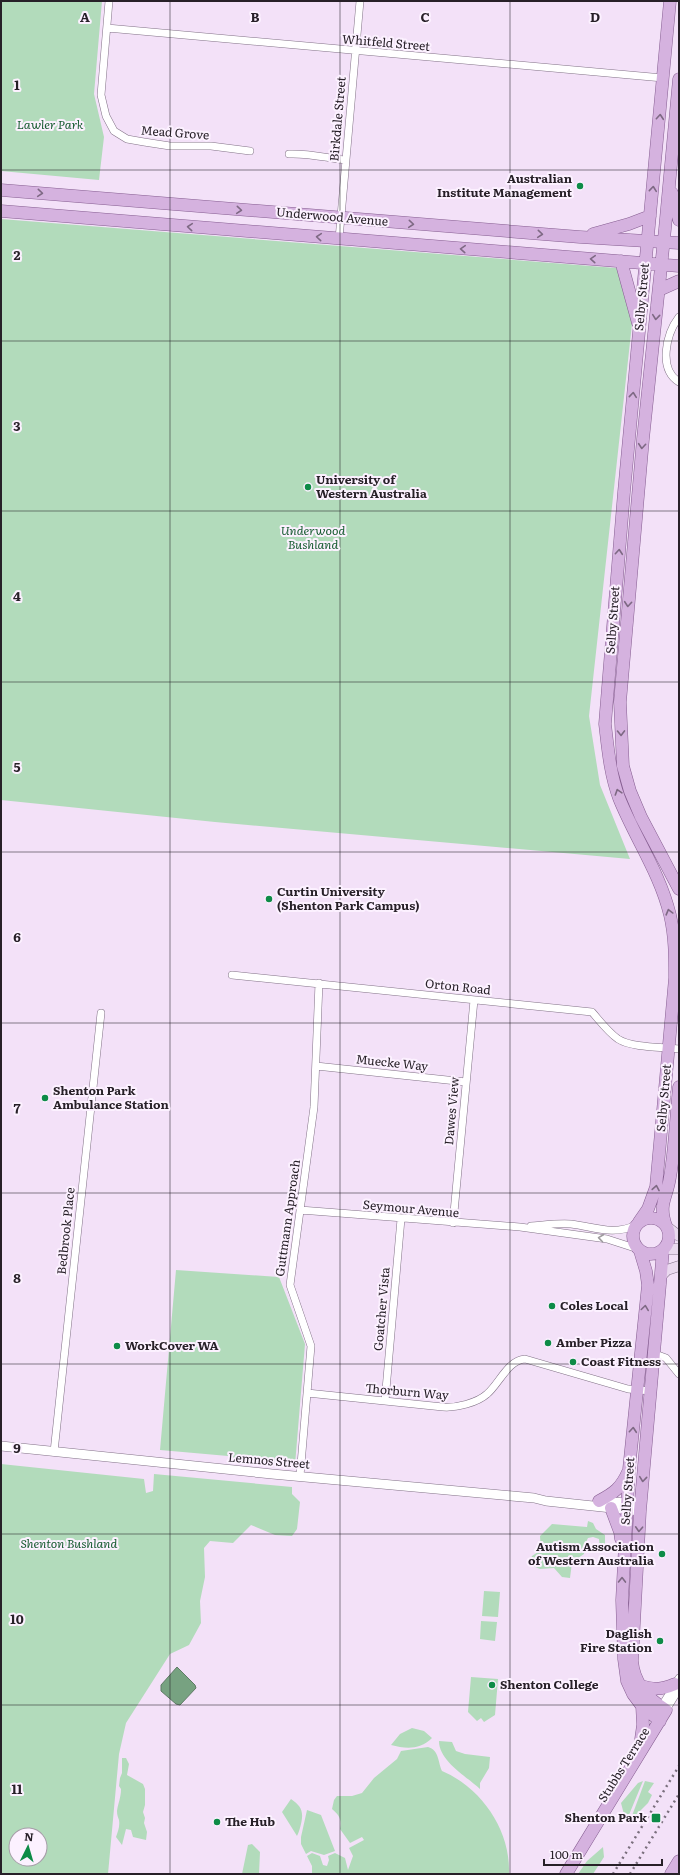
<svg xmlns="http://www.w3.org/2000/svg" width="680" height="1875" font-family="Literata,serif">
<style>
.green{fill:#b2dbbb;fill-rule:evenodd}
.water{fill:#77a281;stroke:#5f7b66}
.lines{fill:none;stroke-linecap:round;stroke-linejoin:round}
.minor-casing{stroke:#827287;stroke-width:8}
.tertiary-casing{stroke:#827287;stroke-width:10}
.secondary-casing{stroke:#827287;stroke-width:11}
.primary-casing{stroke:#865e91;stroke-width:13}
.minor{stroke:#fff;stroke-width:7}
.tertiary{stroke:#fff;stroke-width:9}
.secondary{stroke:#ead9ef;stroke-width:10}
.primary{stroke:#d5b2df;stroke-width:12}
.rail{stroke:#7a6f7d;stroke-width:2.5;stroke-dasharray:2 4;stroke-linecap:butt}
.oneway{stroke:#7e6984}
.oneway2{stroke:#9e9b9e}
.grid{fill:none;stroke:#272028;stroke-width:1;stroke-opacity:0.55}
.poi-dot{fill:#0d8b47;stroke:#fcf1ff;stroke-width:1.5}
.labels{text-anchor:middle;stroke-width:4;stroke-linejoin:round;paint-order:stroke}
.street-label{font-size:12px;fill:#272028;stroke:#fcf1ff}
.park-label{font-size:12px;font-style:italic;fill:#175c31;stroke:#fcf1ff}
.poi-label{font-size:12px;font-weight:bold;fill:#272028;stroke:#fcf1ff;text-anchor:start}
.grid-label{font-size:13px;text-anchor:middle;font-weight:bold;fill:#272028;stroke:#fcf1ff;stroke-width:4;stroke-linejoin:round;paint-order:stroke}
</style>
<rect width="100%" height="100%" fill="#f3e1f8"/>
<path class="green" d="M1 1H102L94 94 104 137 99 180 1 171Z
M1 219 616 268 622 276 632 324 589 716 600 785 630 859 215 822 1 800Z
M176 1270 279 1277 305 1344 295 1465 228 1459V1456L160 1450Z
M1 1464 144 1479 146 1493 153 1491 154 1474 292 1487V1494L300 1502 297 1529 292 1536 275 1535 251 1525 233 1543 210 1541 204 1548 205 1577 200 1601 201 1623 189 1645 170 1654 126 1723 119 1754 108 1874H1ZM16 1835H40V1859H16Z
M588 1521 593 1523 596 1529 605 1535V1551H600L599 1539 593 1537 588 1538 585 1544 584 1554 572 1562 570 1578 562 1577 554 1568 540 1569 528 1564 532 1556 541 1550 540 1536 552 1524 587 1527Z
M484 1591 500 1592 498 1617 482 1616Z
M481 1621 497 1622 495 1641 480 1639Z
M471 1677 498 1679 495 1715 484 1722 481 1718 477 1721 468 1712Z
M412 1728 424 1731 432 1738C420 1750 406 1749 391 1745L400 1734Z
M439 1741 452 1742 456 1751 465 1754 490 1757 489 1768 480 1783V1789C466 1776 439 1761 439 1741Z
M428 1747C439 1750 438 1762 442 1771 482 1788 511 1831 509 1874H312V1866L307 1856 312 1853 320 1856 323 1865 327 1866 329 1860 328 1856 335 1853 345 1858 348 1870 353 1856 349 1848 364 1840 362 1837 350 1843 340 1829C342 1819 339 1815 332 1809L334 1800 337 1796H352L362 1793 374 1778 397 1759 401 1751Z
M122 1758H126L129 1764 127 1775 143 1784 145 1789V1805L143 1812 145 1818 144 1823 147 1832 146 1840 133 1837 131 1830 126 1829 122 1845 116 1837C118 1831 120 1827 119 1820 118 1817 117 1815 117 1811 118 1803 121 1798 121 1789L119 1786 120 1778 122 1773Z
M643 1781 626 1822 621 1803 638 1783Z
M645 1781 654 1783 648 1792 652 1795 648 1803 630 1821Z
M291 1799C301 1806 304 1811 301 1824 300 1828 299 1832 297 1836L282 1812Z
M307 1810 321 1815 335 1851 324 1855 311 1851 306 1854 301 1844V1837Z
M252 1844 260 1852 259 1874H242L248 1845Z
M603 1847 604 1857 593 1874H578L587 1861Z"/>
<path class="water" d="M177 1667 195 1685 196 1688 180 1705 176 1704 161 1691V1685Z"/>
<g class="lines">
<defs>
<path id="minor" d="M109 1 101 95 106 116 114 131 127 139 144 142 170 146H211L250 151
M107 28 663 78
M289 154C308 153 327 158 346 160
M339 239 360 1
M679 317C666 334 658 369 679 382
M232 975 592 1012C600 1021 608 1032 618 1039 632 1048 662 1047 679 1049
M316 1066 466 1082
M300 1210 520 1227 607 1239 638 1249
M453 1223 474 1000
M531 1226C544 1225 558 1223 571 1224 595 1227 613 1236 636 1225
M655 1354 666 1358 679 1374
M307 1393 443 1407C456 1408 477 1403 487 1394 499 1384 508 1360 525 1359L628 1389 651 1391
M385 1401 401 1219
M54 1452 101 1013
M300 1476 311 1346 290 1285 314 1107 319 983
M661 1707 679 1678
M666 1710 679 1689"/>
<path id="tertiary" d="M1 1446 272 1474 534 1498 546 1501 640 1511
M599 1501 640 1504"/>
<path id="secondary" d="M666 1226 679 1236
M664 1249H679
M661 1276 667 1270 679 1266"/>
<path id="primary" d="M679 79 665 229 643 439 620 702 623 766 630 791 641 817 679 889
M1 190 580 237 679 243
M672 193 679 220
M1 211 679 266
M593 234 629 224 650 216
M621 261 638 323
M659 290 679 281
M633 1236a18 18 0 1 1 36 0a18 18 0 1 1-36 0Z
M639 1222 648 1209 656 1187 675 978C675 957 675 936 670 915 660 873 635 838 619 798 610 774 608 749 605 724L624 492 670 1
M666 1226C658 1203 667 1198 670 1177 675 1148 676 1117 679 1087
M640 1251 646 1271 648 1285 629 1469 622 1600 624 1659 627 1681 633 1694 642 1706 660 1721
M599 1501C614 1493 621 1488 628 1472
M611 1508 620 1532 621 1539
M639 1685C653 1690 661 1690 675 1684
M641 1739 643 1725 642 1706
M566 1874 666 1710C648 1699 634 1683 632 1661L640 1511 663 1250
M671 1874 679 1861"/>
</defs>
<use href="#minor" class="minor-casing"/>
<use href="#tertiary" class="tertiary-casing"/>
<use href="#secondary" class="secondary-casing"/>
<use href="#primary" class="primary-casing"/>
<use href="#minor" class="minor"/>
<use href="#tertiary" class="tertiary"/>
<use href="#secondary" class="secondary"/>
<use href="#primary" class="primary"/>
<path class="rail" d="M613 1874 679 1766
M630 1874 679 1794"/>
</g>
<defs><path id="oneway-chevron" d="M-2-3.5L2.5 0L-2 3.5" fill="none" stroke-width="1.6" stroke-linecap="round" stroke-linejoin="round"/></defs>
<g class="oneway">
<use href="#oneway-chevron" transform="translate(660 117) rotate(-85)"/>
<use href="#oneway-chevron" transform="translate(653 189) rotate(-84)"/>
<use href="#oneway-chevron" transform="translate(40 193) rotate(5)"/>
<use href="#oneway-chevron" transform="translate(239 210) rotate(5)"/>
<use href="#oneway-chevron" transform="translate(411 224) rotate(5)"/>
<use href="#oneway-chevron" transform="translate(190 227) rotate(-175)"/>
<use href="#oneway-chevron" transform="translate(540 234) rotate(5)"/>
<use href="#oneway-chevron" transform="translate(319 237) rotate(-175)"/>
<use href="#oneway-chevron" transform="translate(463 249) rotate(-176)"/>
<use href="#oneway-chevron" transform="translate(593 259) rotate(-176)"/>
<use href="#oneway-chevron" transform="translate(656 317) rotate(96)"/>
<use href="#oneway-chevron" transform="translate(633 395) rotate(-84)"/>
<use href="#oneway-chevron" transform="translate(642 446) rotate(95)"/>
<use href="#oneway-chevron" transform="translate(619 552) rotate(-85)"/>
<use href="#oneway-chevron" transform="translate(628 604) rotate(95)"/>
<use href="#oneway-chevron" transform="translate(621 733) rotate(89)"/>
<use href="#oneway-chevron" transform="translate(618 792) rotate(-108)"/>
<use href="#oneway-chevron" transform="translate(669 912) rotate(-105)"/>
<use href="#oneway-chevron" transform="translate(656 1188) rotate(-80)"/>
<use href="#oneway-chevron" transform="translate(645 1308) rotate(-82)"/>
<use href="#oneway-chevron" transform="translate(633 1430) rotate(-85)"/>
<use href="#oneway-chevron" transform="translate(643 1479) rotate(96)"/>
<use href="#oneway-chevron" transform="translate(639 1529) rotate(93)"/>
<use href="#oneway-chevron" transform="translate(622 1580) rotate(-89)"/>
</g>
<use class="oneway2" href="#oneway-chevron" transform="translate(601 1238) rotate(-172)"/>
<path class="grid" d="M170 1V1874M340 1V1874M510 1V1874M1 170H679M1 341H679M1 511H679M1 682H679M1 852H679M1 1023H679M1 1193H679M1 1364H679M1 1534H679M1 1705H679"/>
<g class="poi-dot">
<circle cx="580" cy="186" r="4"/>
<circle cx="308" cy="487" r="4"/>
<circle cx="269" cy="899" r="4"/>
<circle cx="45" cy="1098" r="4"/>
<circle cx="552" cy="1306" r="4"/>
<circle cx="548" cy="1343" r="4"/>
<circle cx="117" cy="1346" r="4"/>
<circle cx="573" cy="1362" r="4"/>
<circle cx="662" cy="1554" r="4"/>
<circle cx="660" cy="1641" r="4"/>
<circle cx="492" cy="1685" r="4"/>
<rect x="651" y="1813" width="10" height="10" rx="2"/>
<circle cx="217" cy="1822" r="4"/>
</g>
<g class="labels">
<g class="street-label">
<text transform="translate(386 43) rotate(5)" y="4">Whitfeld Street</text>
<text transform="translate(338 119) rotate(-85)" y="4">Birkdale Street</text>
<text transform="translate(175 133) rotate(4)" y="4">Mead Grove</text>
<text transform="translate(332 217) rotate(5)" y="4">Underwood Avenue</text>
<text transform="translate(642 297) rotate(-85)" y="4">Selby Street</text>
<text transform="translate(613 620) rotate(-86)" y="4">Selby Street</text>
<text transform="translate(458 987) rotate(6)" y="4">Orton Road</text>
<text transform="translate(392 1063) rotate(6)" y="4">Muecke Way</text>
<text transform="translate(664 1098) rotate(-85)" y="4">Selby Street</text>
<text transform="translate(452 1111) rotate(-85)" y="4">Dawes View</text>
<text transform="translate(411 1209) rotate(5)" y="4">Seymour Avenue</text>
<text transform="translate(288 1218) rotate(-82)" y="4">Guttmann Approach</text>
<text transform="translate(66 1231) rotate(-84)" y="4">Bedbrook Place</text>
<text transform="translate(382 1309) rotate(-85)" y="4">Goatcher Vista</text>
<text transform="translate(407 1392) rotate(5)" y="4">Thorburn Way</text>
<text transform="translate(269 1461) rotate(5)" y="4">Lemnos Street</text>
<text transform="translate(628 1491) rotate(-86)" y="4">Selby Street</text>
<text transform="translate(624 1765) rotate(-58)" y="4">Stubbs Terrace</text>
</g>
<g class="park-label">
<text x="50" y="129">Lawler Park</text>
<text x="313" y="535">Underwood<tspan x="313" dy="14">Bushland</tspan></text>
<text x="69" y="1548">Shenton Bushland</text>
</g>
<g class="poi-label">
<text x="572" y="183" text-anchor="end">Australian<tspan x="572" dy="14">Institute Management</tspan></text>
<text x="316" y="484">University of<tspan x="316" dy="14">Western Australia</tspan></text>
<text x="277" y="896">Curtin University<tspan x="277" dy="14">(Shenton Park Campus)</tspan></text>
<text x="53" y="1095">Shenton Park<tspan x="53" dy="14">Ambulance Station</tspan></text>
<text x="560" y="1310">Coles Local</text>
<text x="556" y="1347">Amber Pizza</text>
<text x="125" y="1350">WorkCover WA</text>
<text x="581" y="1366">Coast Fitness</text>
<text x="654" y="1551" text-anchor="end">Autism Association<tspan x="654" dy="14">of Western Australia</tspan></text>
<text x="652" y="1638" text-anchor="end">Daglish<tspan x="652" dy="14">Fire Station</tspan></text>
<text x="500" y="1689">Shenton College</text>
<text x="647" y="1822" text-anchor="end">Shenton Park</text>
<text x="225" y="1826">The Hub</text>
</g>
</g>
<g class="grid-label">
<text x="85" y="22">A</text>
<text x="255" y="22">B</text>
<text x="425" y="22">C</text>
<text x="595" y="22">D</text>
<text x="17" y="90">1</text>
<text x="17" y="260">2</text>
<text x="17" y="431">3</text>
<text x="17" y="601">4</text>
<text x="17" y="772">5</text>
<text x="17" y="942">6</text>
<text x="17" y="1113">7</text>
<text x="17" y="1283">8</text>
<text x="17" y="1453">9</text>
<text x="17" y="1624">10</text>
<text x="17" y="1794">11</text>
</g>
<rect width="680" height="1875" fill="none" stroke="#272028" stroke-width="4"/>
<g transform="translate(28 1847) rotate(5)"><circle r="19" fill="#fcf1ff" stroke="#a79da9"/>
<path d="M0-3L7 15L0 10L-7 15Z" fill="#0d8b47"/>
<text y="-6" font-size="11" font-weight="bold" text-anchor="middle" fill="#272028">N</text>
</g>
<path d="M544 1859v6h118v-6" fill="none" stroke="#272028" stroke-width="2"/>
<text x="550" y="1859" font-size="12" fill="#272028" stroke="#fcf1ff" stroke-width="3" paint-order="stroke">100 m</text>
</svg>
